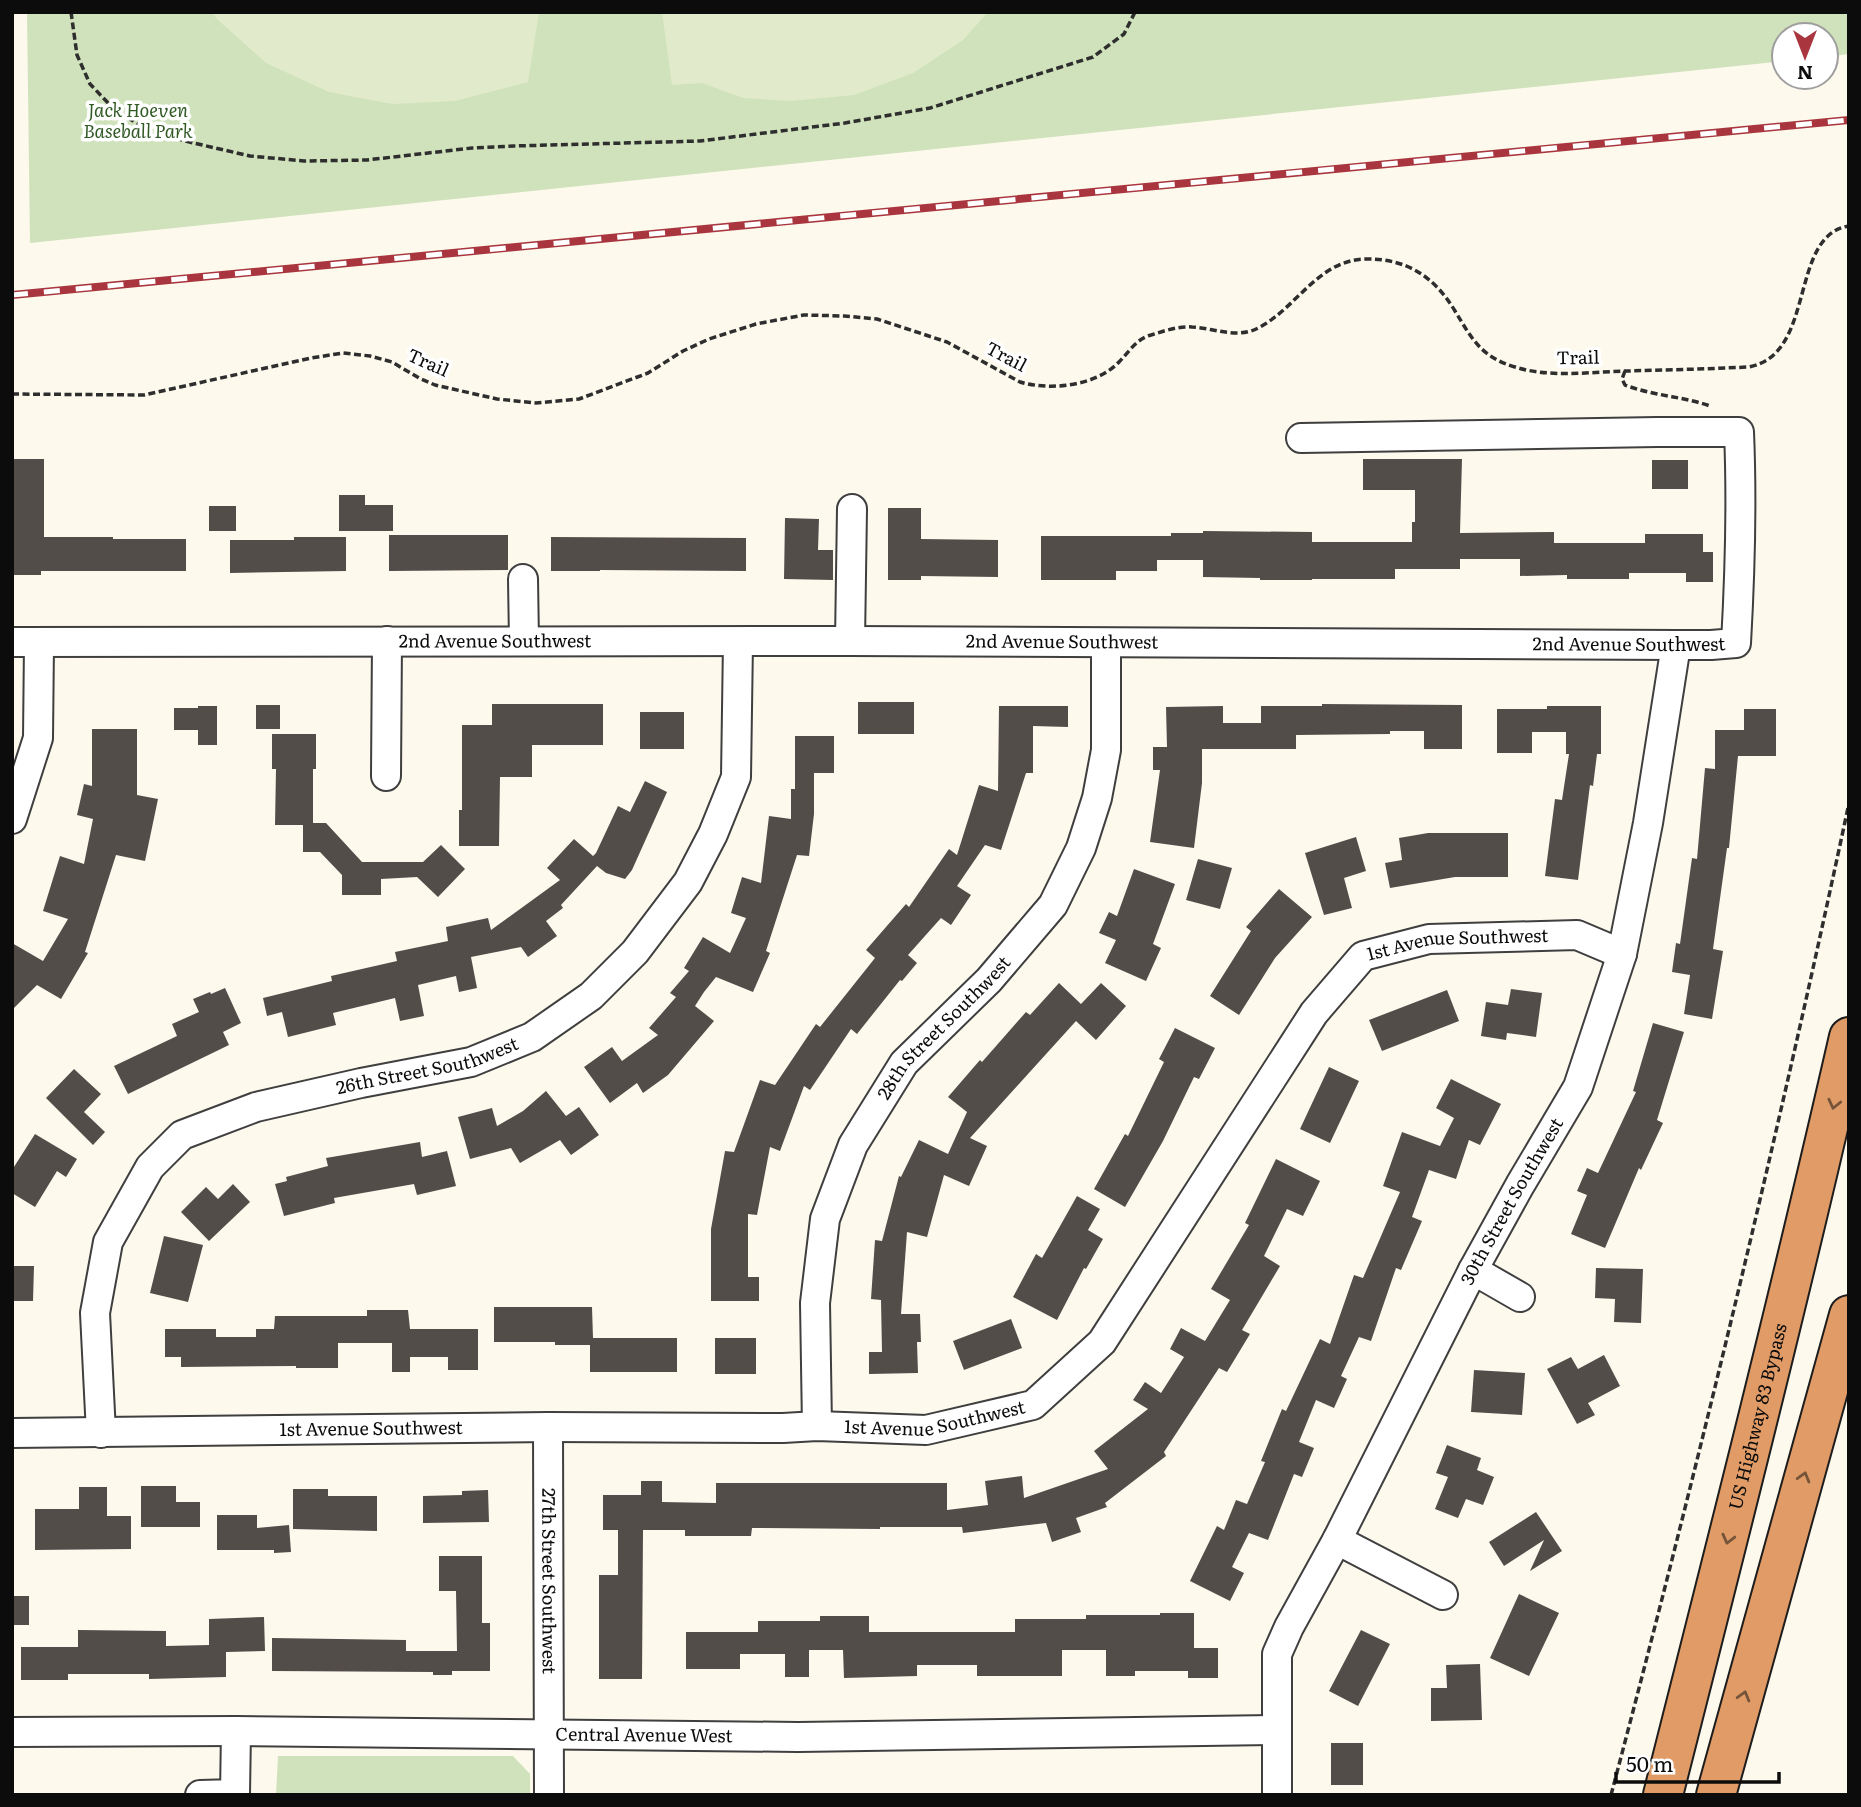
<svg xmlns="http://www.w3.org/2000/svg" width="1861" height="1807" font-family="Literata,serif">
<style>
.green{fill:#d0e2bb}
.pitch{fill:#e1ebcb}
.building{fill:#534d4a}
.lines{fill:none;stroke-linecap:round;stroke-linejoin:round}
.minor-casing{stroke:#3f3f3f;stroke-width:32}
.highway-casing{stroke:#1d1d1d;stroke-width:42}
.path{stroke:#2e2e2e;stroke-width:3.5;stroke-dasharray:7 3.5;stroke-linecap:butt}
.minor{stroke:#fff;stroke-width:28}
.highway{stroke:#e19b66;stroke-width:38}
.rail-casing{stroke:#a9363e;stroke-width:8}
.rail{stroke:#fff;stroke-width:5;stroke-dasharray:16;stroke-linecap:butt}
.oneway{stroke:#765439}
.labels{text-anchor:middle;stroke-width:7;stroke-linejoin:round;paint-order:stroke}
.park-label{font-size:18px;font-style:italic;fill:#315a25;stroke:#fff}
.street-label{font-size:18px;fill:#0c0c0c;stroke:#fff}
</style>
<rect width="100%" height="100%" fill="#fdf9ed"/>
<path class="green" d="M27 12H1849V54L1826 57V35H1784V61L30 243Z
M278 1756H513L530 1774V1795H276Z"/>
<path class="pitch" d="M212 12H539L528 82 455 101 392 104 329 92 266 63 217 19Z
M662 12H988L963 40 913 73 854 95 790 101 743 98 702 83 672 85Z"/>
<path class="building" d="M12 459H44V537H113V539H186V571H41V575H12Z
M1363 459H1462L1460 533 1554 532V543H1645V534H1703V552H1713V582H1686V573H1629V579H1567V575L1520 576V559H1460V569H1395V579H1312V580H1260V578L1203 577V560H1157V571H1116V580H1041V536H1171V533H1203V531L1312 532V542H1412V522H1415V490H1363Z
M1652 460H1688V489H1652Z
M339 495H365V505H393V531H339Z
M209 506H236V531H209Z
M888 508H921V539L998 540V577L921 576V580H888Z
M785 518 819 519 818 550H833V580L784 579Z
M389 535H508V570L389 571Z
M294 537H346V571L230 573V540H294Z
M551 537 746 538V571L600 570V571H551Z
M858 702H914V734H858Z
M492 704H603V745H532V777H500L499 846H459V810H462V725H492Z
M1322 704 1462 705V749H1424V731H1390V734L1296 735V749H1202V783L1194 848 1150 842 1160 770H1153V747H1167L1166 707 1223 706V723H1261V706H1322Z
M256 705H280V729H256Z
M198 706H217V745H198V730H174V708H198Z
M999 706H1068V727L1033 726V773H1026L1001 850 985 845 957 886 971 895 951 925 941 918 908 955 917 963 902 981 900 980 857 1034 851 1029 810 1090 804 1086 780 1151 770 1147 757 1215 748 1214V1277H759V1301H711V1229L725 1151 734 1152 760 1080 775 1085 816 1024 820 1027 875 958 866 950 906 904 909 907 949 849 957 855 979 785 998 791Z
M1547 706H1601V754H1597L1593 786 1590 785 1578 880 1545 876 1555 799 1562 800 1569 754H1566V732H1532V753H1497V709H1547Z
M1744 709H1776V756H1738L1729 848H1727L1713 949 1723 951 1712 1019 1684 1014 1690 975 1672 972 1676 943 1680 944 1692 858 1697 859 1705 768 1715 769V730H1744Z
M640 712H684V749H640Z
M92 729H137V795L158 799 145 861 116 855 85 952 88 953 61 999 37 985 12 1010V943L43 961 68 919 43 911 60 856 84 864 93 819 77 815 84 784 92 786Z
M272 734H316V769H313V823H326L362 862H423L441 845 465 869 438 897 417 877 381 879V895H342V875L320 852H303V825H275L276 769H272Z
M795 736H834V773H814V814L809 856 797 855 766 951 770 953 753 992 716 977 704 992 695 1006 714 1021 668 1075 643 1093 637 1083 610 1103 584 1067 612 1047 622 1061 658 1035 649 1028 676 997 670 993 689 971 684 968 703 937 730 953 746 918 731 913 742 877 761 883 769 816 791 819V789H795Z
M645 781 667 792 632 870 625 879 606 873 597 866 561 905 563 908 546 921 557 936 528 957 521 947 471 957 477 988 459 992 456 976 418 985 424 1016 400 1021 395 998 333 1013 336 1025 288 1037 282 1012 267 1016 263 998 332 981 331 976 397 961 395 952 448 941 446 927 488 918 491 930 560 880 547 868 574 839 593 856 596 853 618 806 630 812Z
M1428 833H1508V877H1455L1390 888 1385 863 1402 860 1399 838Z
M1356 837 1366 871 1344 878 1352 908 1324 915 1305 853Z
M1198 859 1232 868 1220 909 1186 900Z
M1134 869 1175 884 1153 944 1161 948 1146 981 1105 963 1116 940 1099 933 1109 912 1117 916Z
M1279 889 1312 917 1275 958 1239 1015 1210 996 1251 931 1246 927Z
M1059 983 1081 1004 1101 983 1126 1006 1096 1040 1076 1021 970 1138 987 1146 969 1186 944 1175 927 1237 907 1232 901 1314H920L921 1342H917L918 1373 869 1374V1352H882L881 1300 871 1299 875 1240 882 1241 899 1176 901 1177 919 1140 948 1154 967 1112 948 1097 980 1060 982 1062 1026 1012 1030 1015Z
M225 988 241 1023 223 1032 229 1045 128 1094 114 1066 177 1036 172 1024 199 1012 193 999 210 992 211 994Z
M1511 989 1542 993 1536 1037 1507 1033 1506 1040 1481 1036 1486 1002 1508 1005Z
M1447 990 1459 1021 1382 1051 1369 1020Z
M1653 1023 1684 1032 1657 1120 1663 1123 1641 1170 1639 1168 1605 1248 1571 1234 1587 1195 1577 1191 1587 1168 1598 1173 1636 1092 1633 1091Z
M1175 1028 1215 1048 1199 1079 1194 1077 1163 1141 1125 1207 1094 1189 1125 1134 1128 1136 1164 1062 1159 1059Z
M1329 1067 1359 1081 1330 1143 1300 1129Z
M74 1069 101 1094 84 1112 105 1132 93 1145 46 1098Z
M1451 1079 1501 1104 1480 1145 1469 1140 1456 1179 1429 1170 1412 1217 1422 1221 1401 1270 1396 1268 1371 1341 1359 1337 1341 1376 1347 1379 1334 1408 1316 1400 1299 1442 1314 1448 1302 1477 1294 1474 1268 1540 1249 1533 1232 1567 1244 1573 1230 1601 1190 1581 1217 1526 1224 1530 1236 1500 1247 1504 1265 1462 1261 1461 1282 1409 1286 1411 1320 1339 1330 1344 1354 1275 1363 1278 1400 1192 1383 1186 1402 1132 1440 1146 1454 1118 1436 1108Z
M546 1091 566 1116 579 1107 599 1135 571 1155 560 1140 520 1163 511 1148 470 1159 458 1117 492 1108 497 1126 523 1111Z
M35 1134 77 1159 66 1177 57 1171 35 1207 12 1193V1170Z
M420 1142 422 1157 447 1151 456 1186 417 1195 414 1184 334 1198 335 1203 284 1216 275 1184 287 1181 286 1177 328 1166 326 1158Z
M1276 1159 1320 1181 1303 1216 1287 1209 1264 1256 1280 1266 1242 1330 1250 1334 1227 1372 1219 1368 1164 1452 1166 1456 1105 1503 1107 1507 1076 1518 1081 1532 1052 1542 1046 1523 963 1533 962 1527H880V1529L752 1528 751 1536H685V1530H643L642 1679H599V1575H618V1530H603V1495H641V1481H662V1502L716 1503V1483H947V1510L988 1505 985 1481 1022 1476 1024 1498 1108 1469 1094 1451 1148 1409 1133 1400 1145 1382 1161 1393 1184 1357 1170 1349 1181 1328 1205 1341 1230 1300 1211 1289 1249 1225 1245 1223Z
M233 1184 250 1202 209 1241 181 1212 206 1187 218 1199Z
M1077 1196 1100 1209 1088 1230 1103 1239 1086 1269 1084 1268 1057 1320 1013 1297 1036 1254 1042 1258Z
M164 1236 203 1245 188 1302 150 1293Z
M12 1266H34L33 1301H12Z
M1596 1268 1643 1269 1641 1323 1614 1322 1615 1299 1595 1298Z
M494 1307H592L593 1338H677V1372H590V1345H555V1342H494Z
M367 1310H408L410 1329H478V1370H448V1357H410V1372H392V1343H338V1368H296V1366L181 1367V1357H165V1329H216V1337H256V1329H274L275 1316H367Z
M1011 1319 1022 1348 964 1370 953 1341Z
M715 1338H756V1374H715Z
M1604 1355 1620 1386 1588 1403 1595 1415 1577 1424 1547 1369 1571 1357 1578 1369Z
M1474 1370 1525 1373 1522 1415 1471 1412Z
M1447 1445 1481 1458 1477 1470 1494 1477 1483 1505 1466 1499 1458 1518 1435 1509 1448 1477 1436 1473Z
M141 1486H176V1502H200V1527H141Z
M79 1487H107V1516H131V1549L35 1550V1509H79Z
M293 1489H328V1496H377V1531L293 1529Z
M488 1490 489 1522 423 1523V1496L462 1495V1491Z
M1536 1512 1562 1551 1530 1571 1544 1540 1504 1566 1489 1542Z
M217 1515H257V1528L289 1525 291 1552 274 1553V1550H217Z
M439 1556H482V1623H490V1671H452V1675H433V1672L272 1671V1638L406 1640V1651H457L456 1591H439Z
M1519 1594 1559 1613 1529 1676 1490 1658Z
M12 1596H29V1625H12Z
M1160 1613H1194V1648H1218V1678H1188V1671H1135V1676H1106V1650H1062V1676H977V1665H917V1676L844 1678 843 1650H809V1677H785V1654H740V1669H686V1632H758V1621H820V1616H869V1632H1015V1619H1086V1615H1160Z
M264 1617 265 1651 226 1652V1677L149 1679V1674H68V1680H21V1647H78V1630L166 1631V1646L209 1645V1619Z
M1361 1630 1390 1644 1358 1706 1329 1691Z
M1480 1664 1482 1720 1431 1721V1688H1447L1446 1665Z
M1331 1743H1363V1785H1331Z"/>
<g class="lines">
<defs>
<g id="minor">
<path d="M523 579 524 641"/>
<path d="M850 641 852 509"/>
<path id="s1" d="M12 642 850 641 1676 645H1711L1736 643C1740 573 1742 502 1739 432H1657L1301 438"/>
<path d="M386 776 387 641"/>
<path d="M12 819 38 738 39 643"/>
<path d="M1473 1270 1520 1297"/>
<path id="s2" d="M817 1426 815 1303 825 1219 853 1145 904 1063 989 980 1053 905 1081 848 1097 798 1106 750V644"/>
<path id="s3" d="M548 1427 549 1795"/>
<path id="s4" d="M12 1433 548 1427 783 1428 817 1426 926 1430 1033 1405 1102 1342 1314 1013 1363 956 1429 939 1577 935 1622 954"/>
<path id="s5" d="M101 1433 95 1313 108 1242 150 1167 182 1135 256 1107 361 1083 471 1062 532 1037 591 996 635 952 688 882 713 834 736 777 738 642"/>
<path d="M1337 1540 1443 1595"/>
<path id="s6" d="M12 1732 236 1731 798 1737 1276 1730"/>
<path d="M200 1795 235 1794 236 1731"/>
<path id="s7" d="M1277 1795V1654L1289 1627 1337 1540 1473 1270 1520 1185 1578 1087 1622 954 1648 823 1676 645"/>
</g>
<g id="highway">
<path id="s8" d="M1663 1795C1727 1543 1791 1291 1849 1037"/>
<path d="M1716 1795 1849 1315"/>
</g>
</defs>
<use href="#minor" class="minor-casing"/>
<use href="#highway" class="highway-casing"/>
<path class="path" d="M71 12 77 55 90 84 112 107 145 129 185 141 250 156 304 161 367 160 472 148 514 146 700 141 845 123 930 108 1093 57 1124 34 1135 12
M1625 371 1622 379 1625 385C1653 396 1682 396 1710 406
M12 394 144 395 311 358 343 353 370 356 392 362 419 378 435 385 497 399 536 403 579 399 648 373 683 351 709 339 756 324 804 315 844 316 877 319 947 342 1020 382C1051 391 1096 386 1119 362 1130 351 1136 339 1151 335 1164 331 1178 326 1192 327 1215 328 1238 340 1260 327 1297 307 1318 261 1364 259 1406 258 1434 276 1455 311 1472 339 1481 357 1515 367 1550 378 1589 372 1626 371 1666 370 1707 369 1748 367 1817 356 1788 235 1849 226
M1611 1795C1698 1466 1778 1136 1849 803"/>
<use href="#minor" class="minor"/>
<use href="#highway" class="highway"/>
<defs>
<path id="rail" d="M12 295 1849 120"/>
</defs>
<use href="#rail" class="rail-casing"/>
<use href="#rail" class="rail"/>
</g>
<defs><path id="oneway-chevron" d="M-2-3.5L2.5 0L-2 3.5" fill="none" stroke-width="1.6" stroke-linecap="round" stroke-linejoin="round" transform="scale(1.75)"/></defs>
<g class="oneway">
<use href="#oneway-chevron" transform="translate(1834 1104) rotate(103)"/>
<use href="#oneway-chevron" transform="translate(1804 1477) rotate(-74)"/>
<use href="#oneway-chevron" transform="translate(1728 1539) rotate(104)"/>
<use href="#oneway-chevron" transform="translate(1744 1696) rotate(-74)"/>
</g>
<g class="labels">
<g class="park-label">
<text x="138" y="117">Jack Hoeven<tspan x="138" dy="21">Baseball Park</tspan></text>
</g>
<g class="street-label">
<text transform="translate(1006 357) rotate(28)" y="6">Trail</text>
<text transform="translate(1578 358) rotate(-1)" y="6">Trail</text>
<text transform="translate(428 363) rotate(24)" y="6">Trail</text>
<text dy="6" stroke="none"><textPath href="#s1" startOffset="483">2nd Avenue Southwest</textPath></text>
<text dy="6" stroke="none"><textPath href="#s1" startOffset="1050">2nd Avenue Southwest</textPath></text>
<text dy="6" stroke="none"><textPath href="#s1" startOffset="1617">2nd Avenue Southwest</textPath></text>
<text dy="6" stroke="none"><textPath href="#s4" startOffset="1680">1st Avenue Southwest</textPath></text>
<text dy="6" stroke="none"><textPath href="#s2" startOffset="436">28th Street Southwest</textPath></text>
<text dy="6" stroke="none"><textPath href="#s5" startOffset="579">26th Street Southwest</textPath></text>
<text dy="6" stroke="none"><textPath href="#s7" startOffset="651">30th Street Southwest</textPath></text>
<text dy="6" stroke="none"><textPath href="#s4" startOffset="924">1st Avenue Southwest</textPath></text>
<text dy="6" stroke="none"><textPath href="#s8" startOffset="390">US Highway 83 Bypass</textPath></text>
<text dy="6" stroke="none"><textPath href="#s4" startOffset="359">1st Avenue Southwest</textPath></text>
<text dy="6" stroke="none"><textPath href="#s3" startOffset="154">27th Street Southwest</textPath></text>
<text dy="6" stroke="none"><textPath href="#s6" startOffset="632">Central Avenue West</textPath></text>
</g>
</g>
<rect width="1861" height="1807" fill="none" stroke="#0c0c0c" stroke-width="28"/>
<g transform="translate(1805 56) rotate(180)"><circle r="33" fill="#ffffff" stroke="#9e9e9e" stroke-width="2"/>
<path d="M0-5L12 26L0 18L-12 26Z" fill="#a9363e"/>
<text y="-10" font-size="19" font-weight="bold" text-anchor="middle" fill="#0c0c0c">N</text>
</g>
<path d="M1616 1772v10h163v-10" fill="none" stroke="#0c0c0c" stroke-width="3.5"/>
<text x="1626" y="1772" font-size="21" fill="#0c0c0c" stroke="#ffffff" stroke-width="5" paint-order="stroke">50 m</text>
</svg>
